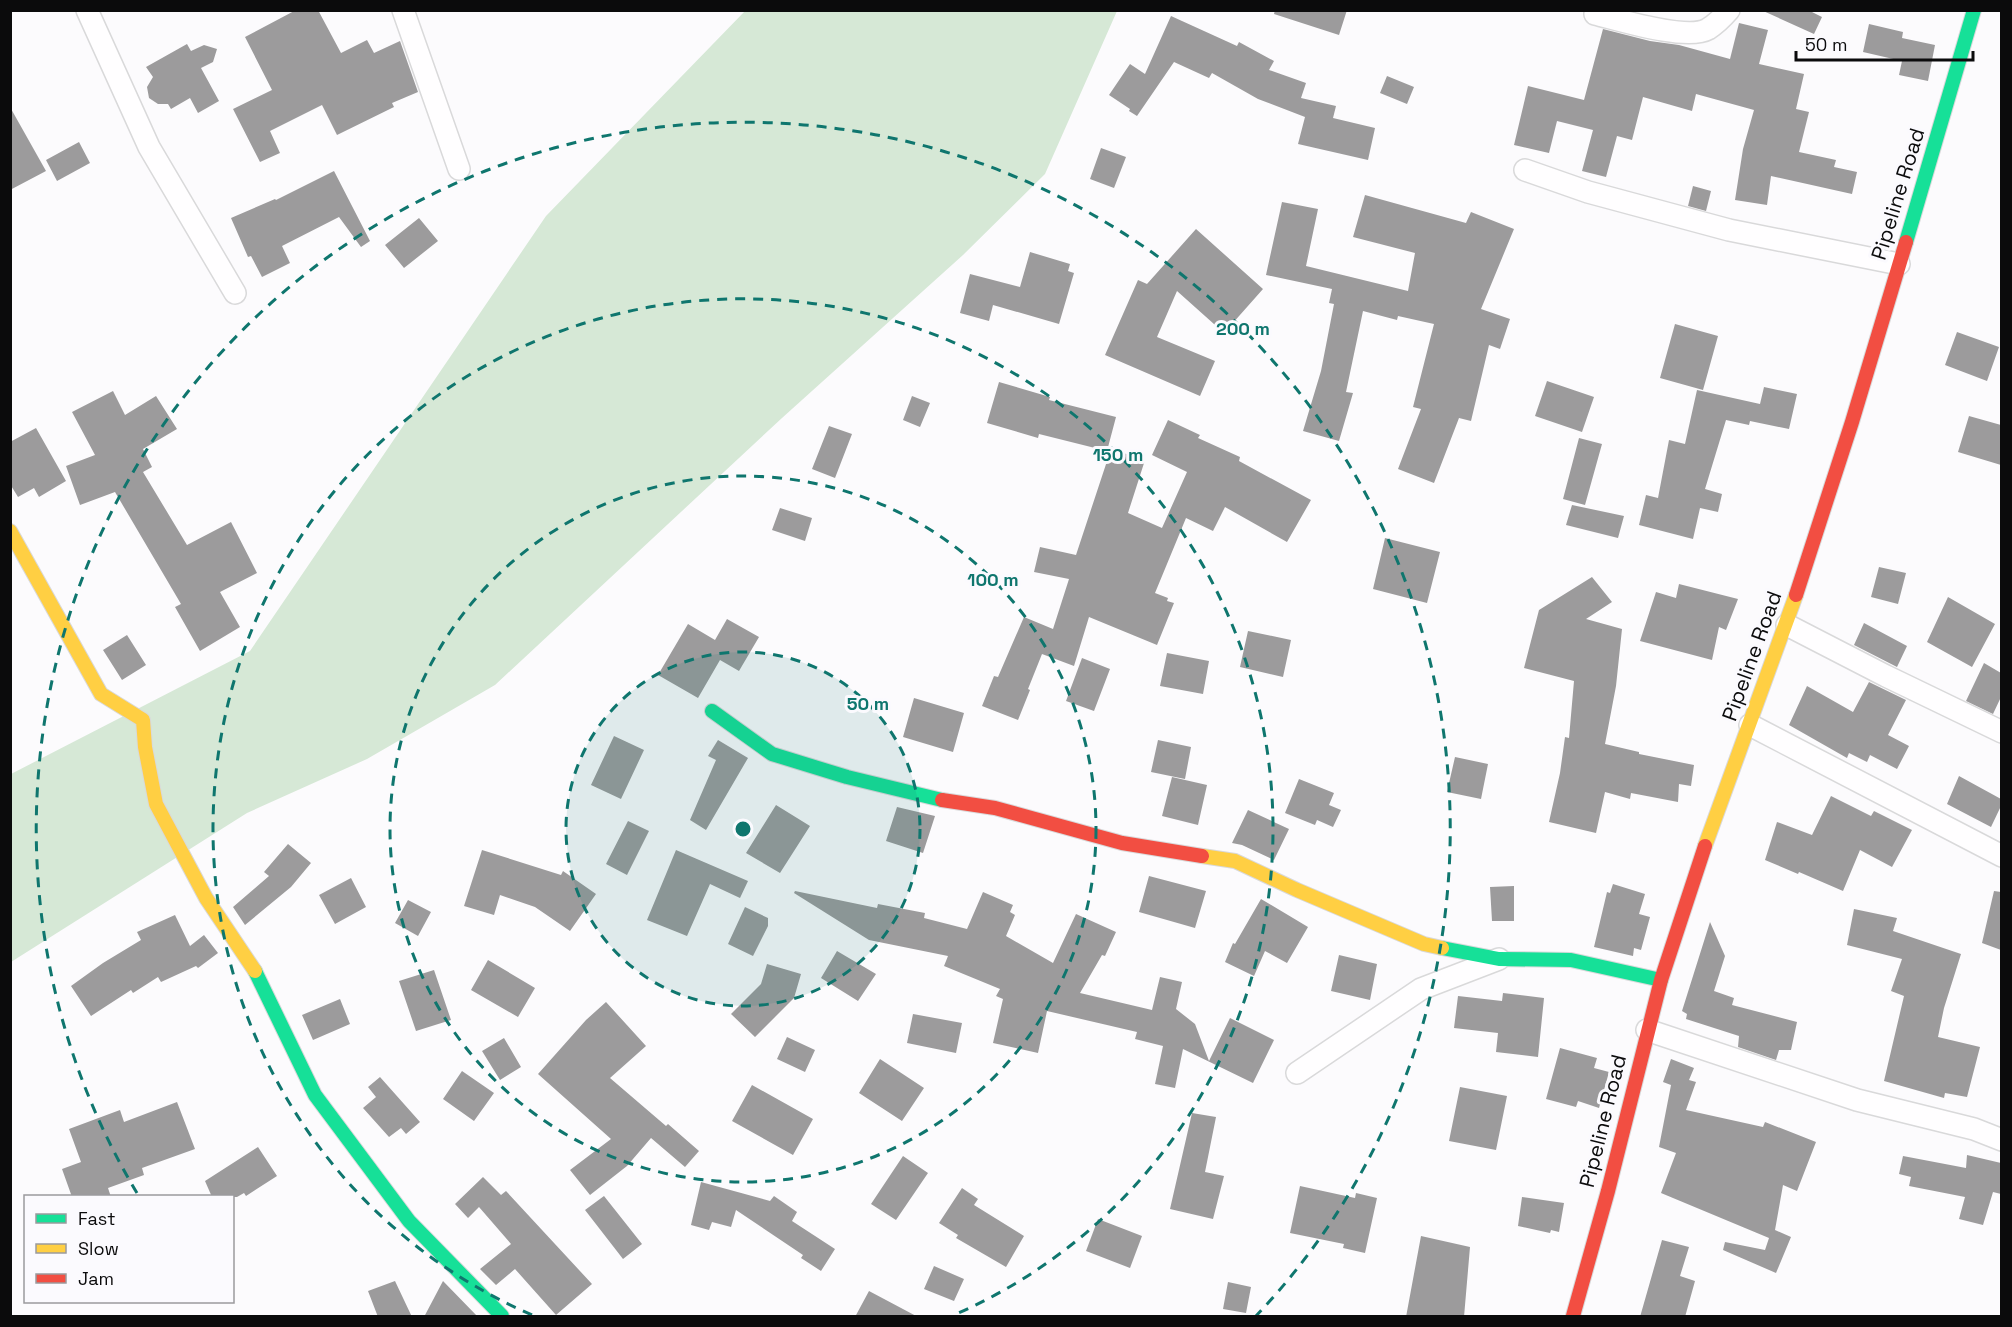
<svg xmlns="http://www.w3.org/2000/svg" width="2012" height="1327" font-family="'Space Grotesk',sans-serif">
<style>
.green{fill:#d6e8d6}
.building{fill:#9c9b9c}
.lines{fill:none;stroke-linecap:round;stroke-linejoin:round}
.street-casing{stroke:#d9d9da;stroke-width:24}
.fast-casing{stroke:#d9d9da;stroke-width:16}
.slow-casing{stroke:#d9d9da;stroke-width:16}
.jam-casing{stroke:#d9d9da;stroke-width:16}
.street{stroke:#fffeff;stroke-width:21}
.fast{stroke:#16e098;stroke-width:14}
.slow{stroke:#ffcf43;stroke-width:14}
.jam{stroke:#f24e42;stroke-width:14}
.ring{fill:none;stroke:#0f766e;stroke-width:3;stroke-dasharray:10 8}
.labels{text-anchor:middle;stroke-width:6;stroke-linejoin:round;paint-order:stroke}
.street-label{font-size:21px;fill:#0b0b0c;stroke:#fbfafe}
.centre{fill:#0f766e;stroke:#fbfafe;stroke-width:3}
.ring-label{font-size:18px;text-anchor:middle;font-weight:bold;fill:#0f766e;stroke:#fbfafe;stroke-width:6;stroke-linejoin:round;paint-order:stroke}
</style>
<rect width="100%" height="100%" fill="#fcfbfd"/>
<path class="green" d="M745 11H1117L1045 174 963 255 782 418 495 685 367 759 247 813 11 962V774L250 651 546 216Z"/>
<path class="building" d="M296 10H318L341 53 367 40 374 53 400 41 418 92 392 103 394 107 337 135 322 105 270 131 280 153 260 162 233 109 272 90 245 37Z
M1275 10H1347L1339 35 1274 14Z
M1761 10H1808L1822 17 1814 34Z
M1171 16 1237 46 1239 42 1274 61 1269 70 1306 83 1301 98 1336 106 1333 118 1375 128 1368 160 1298 144 1305 117 1258 99 1212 73 1209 78 1174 62 1137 116 1129 111 1130 109 1109 95 1130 64 1145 74Z
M1739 23 1768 30 1759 64 1804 74 1796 109 1809 112 1799 152 1836 160 1834 167 1857 172 1852 194 1771 176 1767 205 1735 200 1743 149 1754 110 1696 94 1692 111 1643 97 1632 140 1617 136 1606 177 1582 171 1593 130 1557 121 1549 153 1514 145 1528 86 1584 100 1603 29 1650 41 1679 45 1730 59Z
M1869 24 1903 32 1902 38 1935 45 1928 81 1899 75 1902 61 1863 52Z
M187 44 191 51 204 45 217 49 213 62 201 68 219 101 198 113 190 98 171 109 168 104H158L149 98 147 87 153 77 146 67Z
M1387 76 1414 87 1407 104 1380 93Z
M10 107 46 171 10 190Z
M79 142 90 163 57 181 46 160Z
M1101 148 1126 157 1114 188 1090 179Z
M334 171 370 241 361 247 339 217 282 246 290 263 262 277 251 256 248 257 231 218 275 199 276 200Z
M1693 186 1711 191 1706 211 1688 206Z
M1365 195 1466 223 1471 212 1514 229 1481 309 1510 319 1500 349 1489 345 1471 421 1459 418 1434 483 1398 469 1421 409 1413 407 1434 324 1398 316 1397 320 1363 311 1346 392 1353 393 1339 441 1303 431 1321 371 1334 304 1329 303 1332 289 1266 275 1282 202 1318 209 1306 266 1408 291 1415 253 1353 237Z
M419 218 438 241 404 268 385 245Z
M1196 229 1263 289 1224 333 1177 291 1157 337 1215 361 1200 396 1105 355 1138 280 1147 284Z
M1030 252 1070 264 1068 271 1074 273 1059 324 993 305 989 321 960 313 970 274 1020 287Z
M1675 324 1718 336 1703 390 1660 378Z
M1957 332 1999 347 1987 381 1945 365Z
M1547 381 1594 397 1582 432 1535 416Z
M999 382 1050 397 1049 400 1116 417 1107 451 1039 434 1038 438 987 423Z
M1764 387 1797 394 1789 429 1750 421 1749 425 1726 420 1705 489 1722 494 1718 512 1700 508 1693 539 1639 525 1646 495 1658 498 1669 440 1685 444 1697 390 1760 404Z
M113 391 125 415 156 396 177 429 143 449 152 467 143 472 187 545 231 522 257 573 220 592 240 627 200 651 175 607 181 604 115 492 80 505 66 466 95 455 72 412Z
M912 396 930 403 920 427 903 420Z
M1969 416 2001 425V465L1958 452Z
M1168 420 1200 435 1198 438 1240 457 1239 461 1311 500 1287 542 1225 507 1213 531 1186 518 1155 593 1168 598 1167 601 1174 603 1157 645 1089 617 1074 666 1042 654 1028 689 1030 690 1018 720 982 706 994 676 998 677 1024 617 1053 629 1069 579 1034 572 1040 547 1076 555 1111 449 1145 460 1128 513 1162 528 1187 472 1152 455Z
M829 426 852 434 835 478 812 469Z
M36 428 66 481 39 497 34 488 18 497 10 484V442Z
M1579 438 1602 444 1585 505 1563 499Z
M1572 505 1624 516 1618 538 1566 525Z
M780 508 812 518 805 541 772 530Z
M1385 538 1440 552 1427 603 1373 589Z
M1879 567 1906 573 1898 604 1871 597Z
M1592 577 1612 602 1586 619 1622 629 1616 686 1605 744 1639 752V754L1694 765 1691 786 1679 784 1678 802 1631 793 1630 799 1605 792 1596 833 1549 822 1560 773 1565 737 1569 738 1574 681 1524 668 1539 610Z
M1679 584 1738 599 1726 630 1719 627 1712 660 1640 641 1656 592 1676 598Z
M1948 597 1995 624 1972 667 1927 642Z
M727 619 759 637 739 671 720 660 698 698 658 675 688 624 715 640Z
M1864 623 1907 646 1897 667 1854 645Z
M1248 631 1291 640 1283 677 1240 667Z
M127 635 146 665 122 680 103 650Z
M1167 653 1209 661 1203 694 1160 686Z
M1082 658 1110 669 1094 711 1066 701Z
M1984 663 2001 673V697L1993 714 1966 701Z
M1869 682 1906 700 1888 735 1909 746 1897 769 1870 755 1867 762 1849 753 1847 758 1789 725 1807 686 1853 712Z
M914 698 964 713 953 752 903 737Z
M614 736 644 750 621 799 591 785Z
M718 740 748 758 706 830 690 820 716 760 708 756Z
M1158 740 1191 747 1185 779 1151 772Z
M1455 757 1488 764 1481 799 1447 792Z
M1959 776 2001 799V806L1991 827 1947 804Z
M1172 777 1207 785 1198 825 1162 816Z
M1299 779 1334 793 1329 805 1341 810 1333 827 1317 820 1315 825 1285 813Z
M1831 796 1871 816 1874 811 1912 830 1892 867 1860 850 1843 891 1799 872 1798 874 1765 860 1777 822 1812 835Z
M776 805 810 826 780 873 746 853Z
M897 807 935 816 923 853 886 841Z
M1248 810 1289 829 1274 860 1242 845 1232 843Z
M628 821 649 831 627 875 606 864Z
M288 844 311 863 291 887 245 925 233 907 269 876 264 872Z
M482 850 561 875 563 871 596 894 570 931 535 907 500 895 494 915 464 906Z
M676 850 748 881 740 898 710 884 687 936 647 920Z
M1149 876 1206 891 1195 928 1139 912Z
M351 878 366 907 335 924 319 895Z
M1613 884 1645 894 1639 914 1650 917 1641 950 1634 948 1633 956 1594 947 1607 892 1610 893Z
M1514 886V921H1492L1490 887Z
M795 891 877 908 878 904 925 913 924 918 967 929 983 892 1013 905 1010 912 1015 915 1006 936 1053 963 1076 914 1116 932 1105 956 1102 955 1080 993 1152 1010 1160 977 1182 982 1176 1009 1195 1024 1209 1061 1230 1018 1274 1040 1253 1083 1183 1049 1175 1088 1155 1084 1163 1046 1135 1039 1137 1032 1047 1011 1038 1053 993 1043 1003 999 996 996 1000 989 944 966 948 956 869 940 794 893Z
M1994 891 2001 892V950L1982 943Z
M1261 899 1308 927 1287 963 1265 951 1254 976 1225 962 1233 943 1235 944Z
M408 900 431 912 418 936 395 923Z
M745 907 768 918V926L753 956 728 944Z
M1854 909 1897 918 1893 931 1961 954 1944 1008 1938 1037 1980 1047 1967 1097 1945 1093 1944 1098 1884 1081 1904 996 1891 991 1902 959 1847 945Z
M175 915 190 946 204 935 218 953 198 968 196 966 161 982 158 977 133 993 131 990 91 1016 71 986 103 963 141 940 137 932Z
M1710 922 1725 956 1714 991 1734 998 1732 1005 1797 1022 1791 1050H1779L1776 1060 1738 1047 1739 1036 1686 1019 1687 1014 1682 1011Z
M837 951 876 974 858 1001 821 978Z
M1339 955 1377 964 1370 1000 1331 991Z
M488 960 535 988 518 1017 471 990Z
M767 964 801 974 794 998 755 1037 731 1014 761 984Z
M434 970 451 1020 416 1031 399 981Z
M1503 993 1544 998 1538 1057 1496 1052 1498 1033 1454 1028 1458 996 1502 1001Z
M340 999 350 1024 313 1040 302 1015Z
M606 1002 646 1046 610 1078 666 1126 668 1124 699 1151 685 1167 651 1138 627 1166 590 1195 570 1170 611 1139 538 1074 586 1020Z
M913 1014 962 1023 956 1053 907 1043Z
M787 1037 815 1050 805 1072 777 1059Z
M504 1038 521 1067 500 1080 482 1051Z
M1560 1048 1597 1058 1594 1068 1609 1072 1599 1108 1578 1101 1576 1107 1546 1099Z
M880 1059 924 1088 902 1121 859 1093Z
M1671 1059 1694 1068 1689 1080 1696 1082 1686 1110 1763 1127 1765 1122 1816 1142 1797 1191 1783 1185 1775 1230 1791 1237 1776 1273 1723 1250 1725 1242 1765 1250 1769 1238 1661 1193 1676 1153 1659 1147 1671 1085 1663 1082Z
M462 1071 494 1093 474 1121 443 1099Z
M380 1077 420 1122 406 1134 401 1128 389 1137 363 1108 376 1097 368 1087Z
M752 1085 813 1119 793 1155 732 1121Z
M1460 1087 1507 1096 1496 1150 1449 1141Z
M177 1102 195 1149 142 1168 144 1175 108 1188 111 1197H72L62 1169 81 1162 69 1129 120 1110 124 1122Z
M1192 1113 1216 1117 1205 1172 1224 1176 1213 1219 1170 1209Z
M258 1147 277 1176 246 1196 244 1193 237 1197H212L205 1181Z
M1967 1155 2001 1163V1194L1993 1192 1983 1225 1959 1219 1965 1197 1909 1186 1911 1177 1899 1174 1903 1156 1966 1168Z
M903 1156 928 1173 896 1220 871 1204Z
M483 1177 501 1195 506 1191 592 1284 556 1315 515 1269 496 1285 480 1269 511 1244 479 1207 468 1218 455 1204Z
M701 1182 770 1201 774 1196 797 1212 792 1221 835 1249 821 1271 801 1258 803 1255 736 1210 731 1227 712 1222 709 1230 691 1225Z
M1300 1186 1355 1198 1356 1193 1377 1198 1365 1253 1343 1248 1344 1244 1290 1233Z
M962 1188 978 1199 974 1205 1024 1236 1006 1267 956 1238 958 1235 939 1223Z
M604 1196 642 1244 623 1259 585 1210Z
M1522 1197 1564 1203 1559 1232 1551 1230 1550 1233 1518 1226Z
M1098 1219 1142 1236 1130 1268 1086 1251Z
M1421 1236 1470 1247 1464 1317H1406Z
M1662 1240 1689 1247 1680 1276 1695 1281 1685 1317H1640Z
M934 1266 964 1279 954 1301 924 1289Z
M395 1281 412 1317H378L368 1291Z
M443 1281 478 1317H424Z
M1228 1282 1251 1287 1246 1313 1223 1309Z
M869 1291 918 1317H855Z"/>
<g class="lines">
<defs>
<path id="street" d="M87 10 149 147 235 293
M403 10 459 169
M1595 14C1620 20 1687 41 1708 29 1716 24 1723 17 1729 10
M1525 170 1588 192 1729 230 1899 264
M1787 625 1886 676 2002 732
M1750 725 2002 856
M1647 1030 1857 1100 1974 1129 2002 1140
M1297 1073 1421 989 1499 959"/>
<path id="fast" d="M1906 242 1974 10
M712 711 772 754 847 777 942 800
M1442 948 1499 959 1571 960 1661 980
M255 971 315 1095 409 1221 502 1316"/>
<path id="slow" d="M10 531 101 694 143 720 145 747 156 804 206 898 255 971
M1705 846 1796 595
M1202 856 1235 861 1297 890 1424 944 1442 948"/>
<path id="jam" d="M1796 595 1852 422 1906 242
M942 800 995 808 1122 843 1202 856
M1573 1316 1608 1191 1661 980 1705 846"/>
</defs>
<use href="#street" class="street-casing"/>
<use href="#fast" class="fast-casing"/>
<use href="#slow" class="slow-casing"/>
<use href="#jam" class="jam-casing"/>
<use href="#street" class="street"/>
<use href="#fast" class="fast"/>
<use href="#slow" class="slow"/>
<use href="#jam" class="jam"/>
</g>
<circle cx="743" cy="829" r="177" fill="#0f766e" fill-opacity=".12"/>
<g class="ring">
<circle cx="743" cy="829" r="177"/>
<circle cx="743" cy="829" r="353"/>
<path d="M532 1315A530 530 0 1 1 954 1315"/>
<path d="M137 1193A707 707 0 1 1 1256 1316"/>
</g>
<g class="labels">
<g class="street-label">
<text transform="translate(1898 194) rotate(-73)" y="7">Pipeline Road</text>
<text transform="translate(1752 656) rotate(-70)" y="7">Pipeline Road</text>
<text transform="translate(1603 1121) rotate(-76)" y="7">Pipeline Road</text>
</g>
</g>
<circle cx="743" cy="829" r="9" class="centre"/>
<g class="ring-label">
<text x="1243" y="335">200 m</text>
<text x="1118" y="461">150 m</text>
<text x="993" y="586">100 m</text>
<text x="868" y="710">50 m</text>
</g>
<rect width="2012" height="1327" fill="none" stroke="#0b0b0c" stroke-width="24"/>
<rect x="24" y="1195" width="210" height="108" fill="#fbfafe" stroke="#9b9a9d" stroke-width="1.5"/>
<rect x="36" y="1214" width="30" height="9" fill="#16e098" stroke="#9b9a9d" stroke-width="1.5"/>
<text x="78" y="1225" font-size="18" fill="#0b0b0c">Fast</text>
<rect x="36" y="1244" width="30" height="9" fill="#ffcf43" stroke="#9b9a9d" stroke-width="1.5"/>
<text x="78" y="1255" font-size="18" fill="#0b0b0c">Slow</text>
<rect x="36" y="1274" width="30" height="9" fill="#f24e42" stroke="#9b9a9d" stroke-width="1.5"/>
<text x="78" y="1285" font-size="18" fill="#0b0b0c">Jam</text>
<path d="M1796 51v9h177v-9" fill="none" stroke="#0b0b0c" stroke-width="3"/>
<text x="1805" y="51" font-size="18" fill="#0b0b0c" stroke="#fbfafe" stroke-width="4.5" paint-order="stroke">50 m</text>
</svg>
